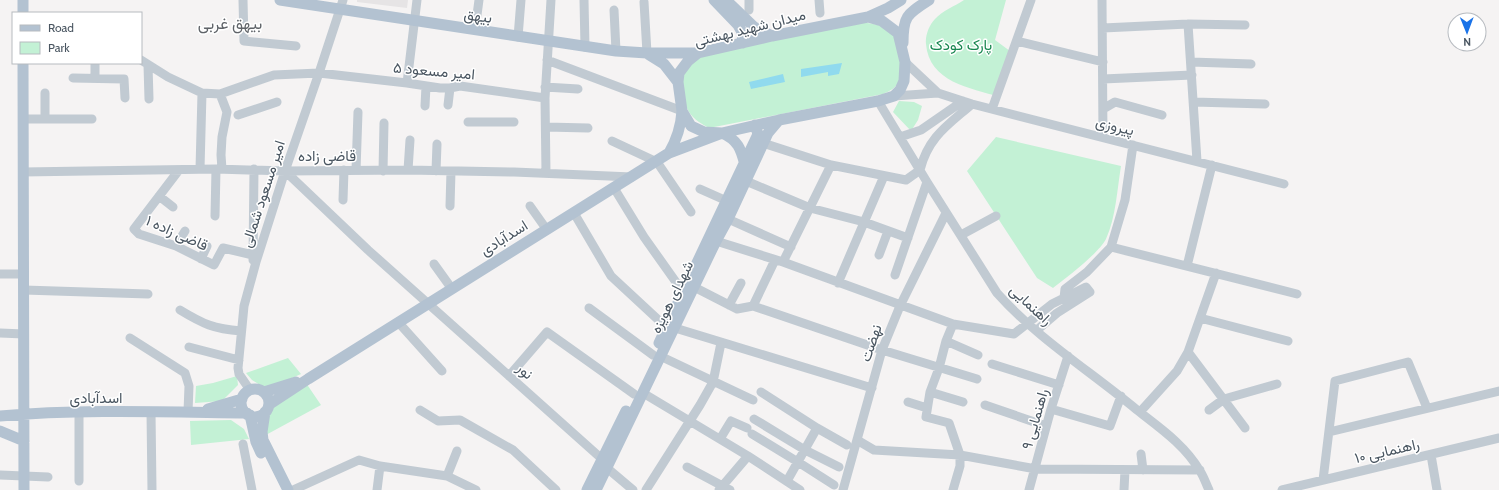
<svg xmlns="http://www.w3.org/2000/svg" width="1499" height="490" font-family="Cabin,Vazirmatn,sans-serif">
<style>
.education{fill:#e6e4e5}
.green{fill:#c3f1d5}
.water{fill:#90daee}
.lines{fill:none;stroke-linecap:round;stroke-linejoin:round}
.minor{stroke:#c1cad2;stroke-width:9}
.major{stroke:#b3c2d1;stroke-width:11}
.labels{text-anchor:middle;stroke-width:3;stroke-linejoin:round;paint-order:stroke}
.street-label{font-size:15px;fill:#4a5661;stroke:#fff}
.park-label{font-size:15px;fill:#17864f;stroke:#fff}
.neighbourhood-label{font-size:16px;fill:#5f6368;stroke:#fff}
</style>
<rect width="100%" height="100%" fill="#f5f3f3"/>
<path class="education" d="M357 0H408L407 8 357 2Z"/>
<path class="green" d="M964 0H1006L995 40 1014 54 1000 97C970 88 929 82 926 44 925 36 929 25 935 19 942 11 955 6 964 0Z
M858 22C869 23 880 24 889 30 898 36 904 70 900 80 896 88 890 91 883 94L709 128C702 124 694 120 689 112 682 100 678 80 686 67 689 63 697 59 701 56Z
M899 101 914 102 922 106 918 120 911 131 893 112Z
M996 137 1121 166C1117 190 1116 217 1106 239 1099 253 1066 278 1053 288L1037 278 967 171Z
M288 358 301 374 267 389 252 380 246 373Z
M237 376 238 385 222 401 195 403 196 386 213 383Z
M306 383 321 405 264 436 268 411Z
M231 420 244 429 249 439 191 445 190 421Z"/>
<path class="water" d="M842 63 839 74 828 76V72L801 77V69Z
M783 74 785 82 751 89 749 82Z"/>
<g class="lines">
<path class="minor" d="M243 0 244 41 296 46
M584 0 585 47
M819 0 820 13
M1102 0 1103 137
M644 2 647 53
M614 10 616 51
M749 10V0
M1188 24 1197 161
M1103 28 1188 24 1245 25
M475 30 479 0
M518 37 521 0
M1017 41 1103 62
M141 60 168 77 202 93 220 94 274 75 319 73 407 83 440 88H450L460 86 545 98
M547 60 682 111
M905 62 938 93
M1191 62 1251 64
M148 65 149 99
M73 78 124 79 125 98
M95 78V63
M1103 79 1192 75
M407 83 417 0
M545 87 578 89
M220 94 227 112 222 137 221 155 222 169
M894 96 938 93 972 104 1284 184
M878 101 927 182 997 293C1037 338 1090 371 1137 410 1160 428 1185 445 1200 471 1204 477 1206 484 1209 490
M1194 102 1265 104
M448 105 450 88
M425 106 426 86
M992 109 1031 0
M1103 109 1115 102 1162 115
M238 115 277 102
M23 119H92
M45 119V93
M468 122H514
M546 127 588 128
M900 137 921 130 963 101
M612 141 657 162 691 212
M763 143 831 165 906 180 920 170C928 137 948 125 972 104
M200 169 202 93
M179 170 134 229 139 234 176 246 214 265 223 248 253 255
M356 170 358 112
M408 170 410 140
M285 171 368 250 602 459
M383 171 384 123
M436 171 437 144
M23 172 216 169 285 171 408 170 514 172 632 177
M546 173 545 98 551 0
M746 181 810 208 864 222 908 238
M614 188 644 237 683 292
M700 189 727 201
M159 196 173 207
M343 200 344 170
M450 206 451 171
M530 206 547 230
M574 213 611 276 666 327
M215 216 216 169
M728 219 791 247
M961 235 996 216
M716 241 783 262 953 324 1014 334 1052 304 1086 287 1090 292 1057 313 1037 330
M176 246 185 231
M1111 247 1297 294
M879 255 888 231
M201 259 207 246
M253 260 254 169
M783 262 831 165
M434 264 452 289
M1187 266 1212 165
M0 274H24
M895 275 927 182
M838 283 884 176
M694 287 737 309 753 306
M24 290 148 294
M1067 302 1064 298 1065 289 1087 272 1111 247 1125 200 1133 145
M729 305 741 283
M753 306 882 350 977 379
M753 306 775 260
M589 308 653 355
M180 310C203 324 214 329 241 331
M1200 318 1288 341
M398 322 442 371
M953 324 946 341 939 368 930 392 926 417 949 423 960 455V466L953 490
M675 328 872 388
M0 333 24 334
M130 338 185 373 189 386 188 412
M946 341 978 355
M189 347 239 360
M1188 352 1245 428
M660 356 753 400
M992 364 1059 385
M509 376 547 332 634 394
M250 390 239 374 238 368 244 306 256 262 285 171 319 73 343 0
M761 392 817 428 847 445
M930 392 963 402
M643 393 748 456 800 490
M908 402 927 408
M985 405 1046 426
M1051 409 1110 426 1121 396
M420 410 438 421 460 420 513 450 556 490
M1209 410 1224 399 1277 384
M151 412 152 490
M1140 412 1177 371 1188 352 1216 273
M754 419 805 450 839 467
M1329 432 1499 391
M752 434 798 462 834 485
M720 439 731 421 747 428
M857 440 874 450 960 455 1036 469 1200 470
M243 444 252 490
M1141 454 1143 470
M1431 455 1437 490
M687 467 730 490
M607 468 633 490
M0 475 48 477
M447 476 457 451
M1323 480 1335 381 1408 362 1427 408
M79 481V413
M787 481 817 428
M293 490 359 460 380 466 447 476 476 490
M377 490 380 466
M646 490 700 405 713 382 721 343
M719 490 748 456
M843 490 882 350 900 306 946 213
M1029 490 1051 409 1068 356
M1124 490 1125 470
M1282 490 1499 438"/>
<path class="major" d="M23 0V13
M280 0 616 51 647 53H698
M714 0 738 25 742 32 743 43
M726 0 754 27 772 36
M868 17 882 21 898 33 905 62 904 81 900 90 894 96 878 101 779 120 722 133 704 132 691 126 682 111 678 82 679 73 688 61 698 53 772 36Z
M868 17 888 8 901 0
M903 43C903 16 907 14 929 0
M648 54 664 64 678 82
M23 63 24 490
M669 153C677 139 681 127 682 111
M659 343 758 134 755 125
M241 403a14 14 0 1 1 28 0a14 14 0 1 1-28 0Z
M264 392 296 382
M270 404 308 379 669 153 722 133C738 140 741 149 745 165
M208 409 242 399
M265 412 262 432 263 440 288 490
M250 415 256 442 261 453
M0 416C80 409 166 412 247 413
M0 431 24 441
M587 490 626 411
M596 490 716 241 728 219 768 133 779 120"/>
</g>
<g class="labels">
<g class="street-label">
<text transform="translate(478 16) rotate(8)" y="5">بیهق</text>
<text transform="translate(750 28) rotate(-14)" y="5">میدان شهید بهشتی</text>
<text transform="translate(434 71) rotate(5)" y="5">امیر مسعود ۵</text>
<text transform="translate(1115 126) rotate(14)" y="5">پیروزی</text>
<text x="327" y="161">قاضی زاده</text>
<text transform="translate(263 194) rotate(-72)" y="5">امیر مسعود شمالی</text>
<text transform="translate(177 233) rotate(24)" y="5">قاضی زاده ۱</text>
<text transform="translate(504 238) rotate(-32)" y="5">اسدآبادی</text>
<text transform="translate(672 297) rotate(-64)" y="5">شهدای هویزه</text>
<text transform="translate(1031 305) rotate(43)" y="5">راهنمایی</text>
<text transform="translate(871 343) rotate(-71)" y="5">نهضت</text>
<text transform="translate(525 371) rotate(42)" y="5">نور</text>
<text x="96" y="403">اسدآبادی</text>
<text transform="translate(1035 419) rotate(-74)" y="5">راهنمایی ۹</text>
<text transform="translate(1387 451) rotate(-13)" y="5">راهنمایی ۱۰</text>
</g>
<g class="park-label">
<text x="961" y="50">پارک کودک</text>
</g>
<g class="neighbourhood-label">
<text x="230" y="29">بیهق غربی</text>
</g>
</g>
<rect x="12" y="12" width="130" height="52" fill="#ffffff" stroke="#b7bbc0"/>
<rect x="20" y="25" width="20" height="6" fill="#b3c2d1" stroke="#b7bbc0"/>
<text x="48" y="32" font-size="12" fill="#4a5661">Road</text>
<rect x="20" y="42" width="20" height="12" fill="#c3f1d5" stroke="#b7bbc0"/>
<text x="48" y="52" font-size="12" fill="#4a5661">Park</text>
<g transform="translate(1467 32) rotate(179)"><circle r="19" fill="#ffffff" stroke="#b7bbc0"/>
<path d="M0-3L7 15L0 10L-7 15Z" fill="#1a73e8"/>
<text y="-6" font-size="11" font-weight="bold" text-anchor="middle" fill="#4a5661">N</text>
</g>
</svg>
